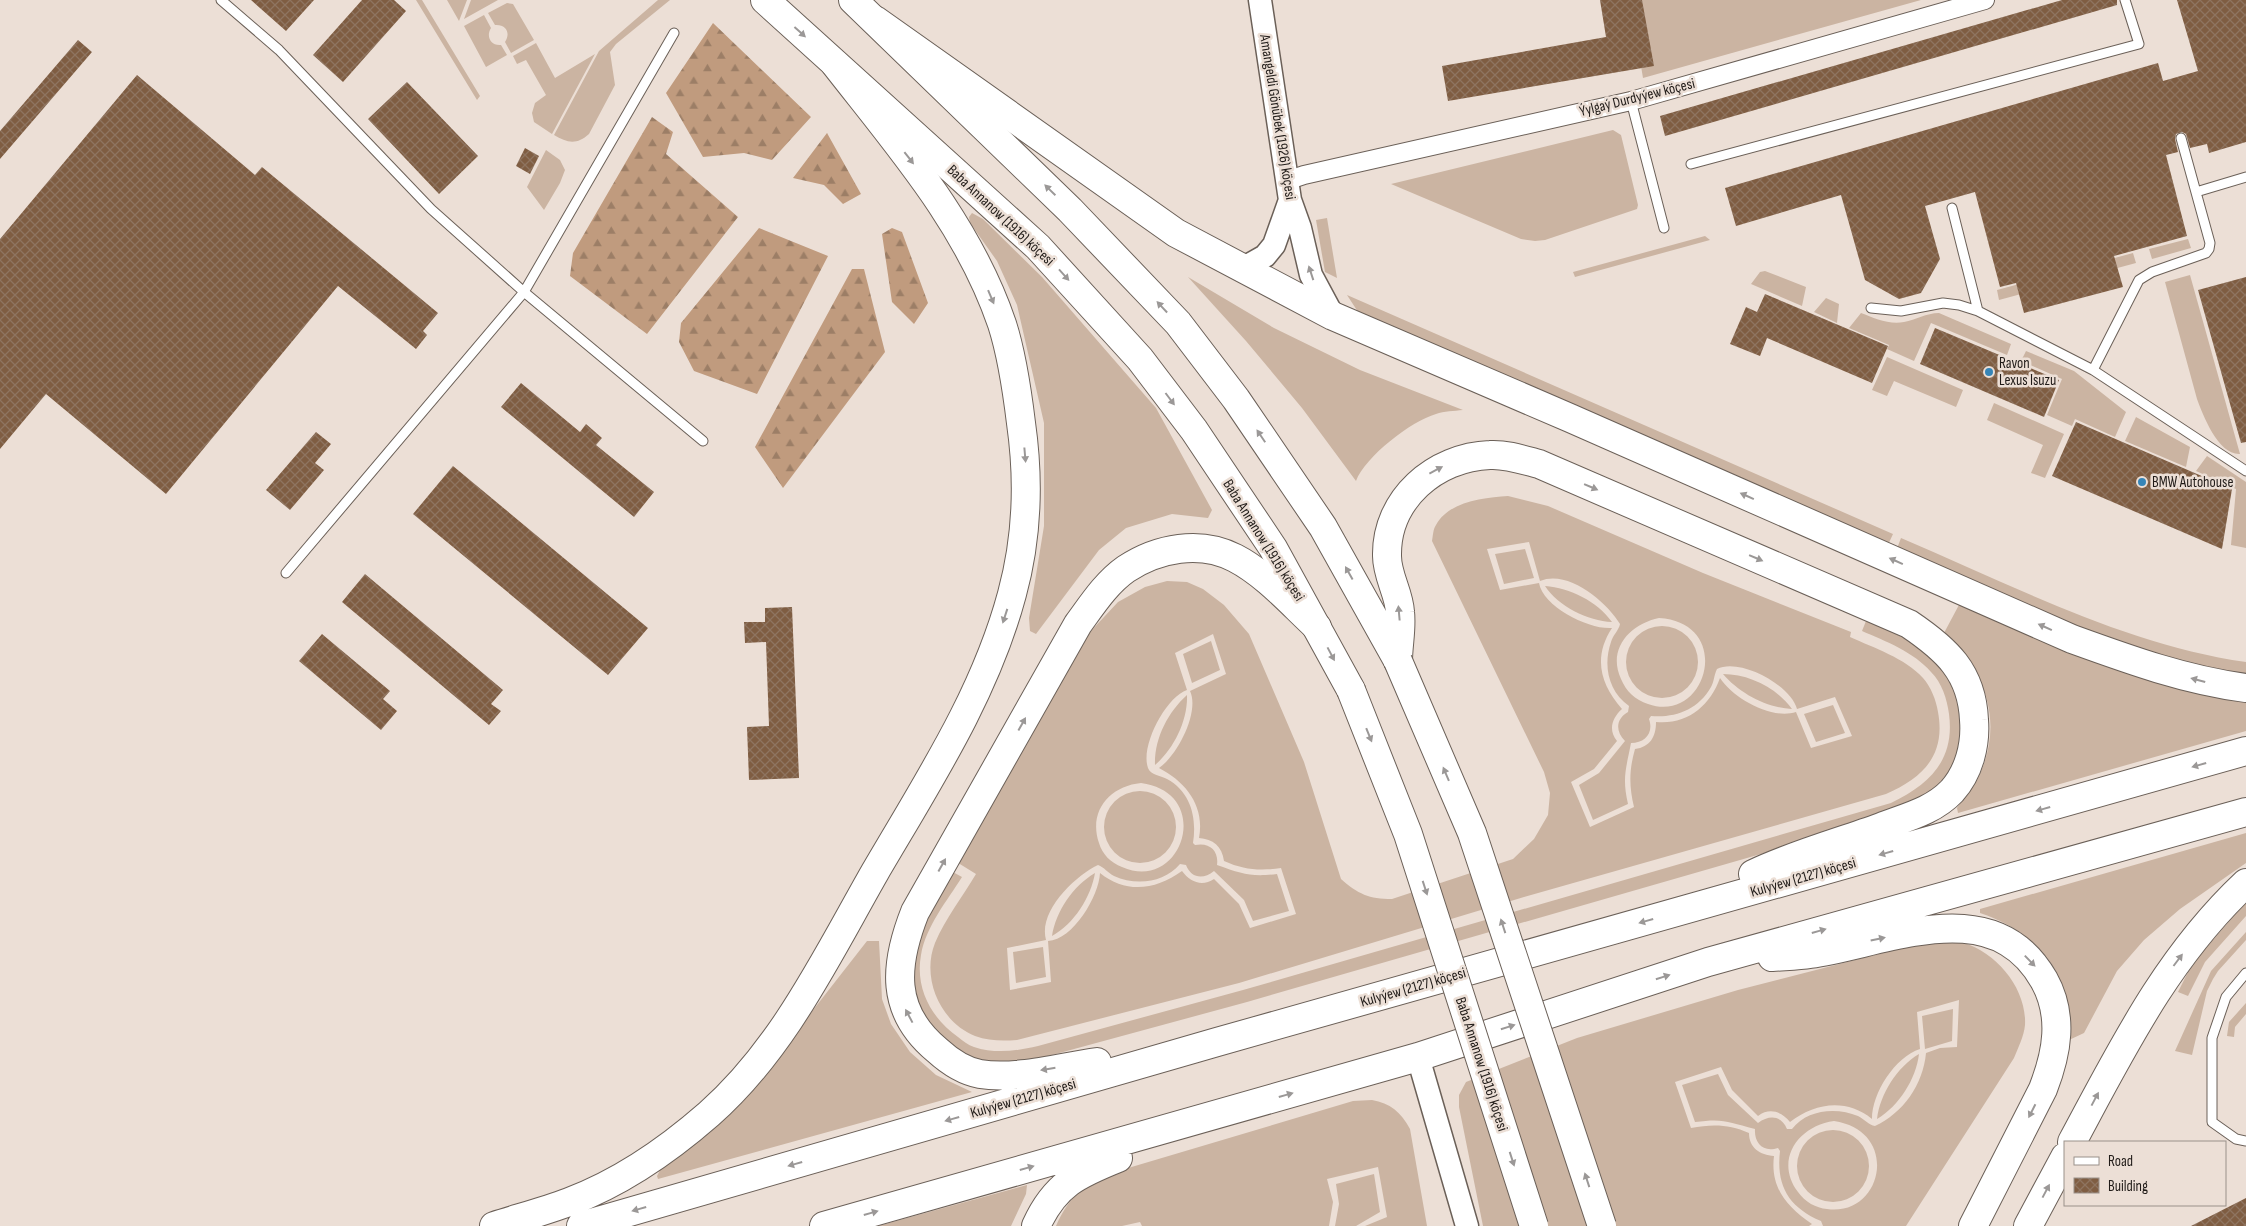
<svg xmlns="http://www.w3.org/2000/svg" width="2246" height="1226" font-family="'Sofia Sans Condensed',sans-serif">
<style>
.grass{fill:#cbb4a2;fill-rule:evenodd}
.forest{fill:url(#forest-firs)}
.building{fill:url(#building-cross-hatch)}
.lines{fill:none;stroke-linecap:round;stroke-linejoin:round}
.service-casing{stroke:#6b6058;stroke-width:11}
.minor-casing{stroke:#6b6058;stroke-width:20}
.tertiary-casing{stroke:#6b6058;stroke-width:25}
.primary-casing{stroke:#6b6058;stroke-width:30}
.trunk-casing{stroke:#6b6058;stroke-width:30}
.service{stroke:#fff;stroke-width:9}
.minor{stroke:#fff;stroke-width:18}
.tertiary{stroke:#fff;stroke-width:22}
.primary{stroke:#fff;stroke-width:28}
.trunk{stroke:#fff;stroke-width:28}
.primary-bridge-casing{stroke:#6b6058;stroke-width:30;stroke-linecap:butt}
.primary-bridge{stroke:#fff;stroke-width:28}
.oneway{fill:#9b9897}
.poi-dot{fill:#3685b7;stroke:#ecdfd6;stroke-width:2}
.labels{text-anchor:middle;stroke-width:5;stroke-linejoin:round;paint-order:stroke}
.street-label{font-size:15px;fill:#201b18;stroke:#ecdfd6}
.poi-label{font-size:15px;fill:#201b18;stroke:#ecdfd6;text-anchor:start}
</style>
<defs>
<pattern id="forest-firs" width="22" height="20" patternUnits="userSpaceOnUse" patternTransform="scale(1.25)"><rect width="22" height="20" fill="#c09b7e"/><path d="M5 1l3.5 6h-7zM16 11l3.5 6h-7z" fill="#9c7e66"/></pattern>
<pattern id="building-cross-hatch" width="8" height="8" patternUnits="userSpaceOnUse" patternTransform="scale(1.25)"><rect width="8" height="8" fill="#7f5d42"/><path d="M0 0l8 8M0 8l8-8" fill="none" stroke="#8e7460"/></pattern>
</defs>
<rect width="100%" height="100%" fill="#ecdfd6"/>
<path class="grass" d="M416 0H422L480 96 477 100Z
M447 0H467L459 21Z
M471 0H498L464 19Z
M658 0H670L616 44 610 52 615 85 589 134C577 145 567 143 554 135L599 51Z
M1630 0H1921L1643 78Z
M507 3 513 4 534 40 511 53 505 42C511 33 506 24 495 25L488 13Z
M484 15 491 28C486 36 490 46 501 45L507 55 486 67 464 26Z
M536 43 555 78 595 54 552 134 534 122 532 113 535 103 546 95 526 60 517 64 513 56Z
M1613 130 1621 135 1638 205 1637 209 1545 240 1535 241 1521 239 1391 184Z
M546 150 560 160 565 170 560 183 544 210 527 187Z
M972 213 983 219 1042 277 1156 408 1212 510 1208 518 1172 514 1126 528 1099 550 1036 634 1030 631 1029 618 1044 526V423L1017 305 997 261 970 223 969 217Z
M1327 218 1337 278 1325 272 1316 220Z
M1705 236 1710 240 1575 277 1573 272Z
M2188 239 2191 248 2152 259 2149 249Z
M2133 253 2136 263 1999 300 1997 290Z
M1765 271 1806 287 1802 306 1751 284 1760 272Z
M2190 275 2240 454C2218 455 2203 415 2197 399L2165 282Z
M1188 277 1274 328 1360 370 1463 410C1454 411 1444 411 1436 414 1411 421 1365 457 1356 481L1302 408 1246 341Z
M1347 295 1893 534 1887 547 1360 315Z
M1826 298 1839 304 1837 323 1814 312Z
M1861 313C1874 318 1889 325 1904 322 1916 320 1926 313 1939 313L2011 344 2007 355 1931 323 1914 361 1887 349 1889 345 1849 328Z
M2026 351 2074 371 2126 412 2115 437 2075 419 2072 426 2047 415 2062 379 2021 361Z
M1887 357 1963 390 1956 407 1894 381 1887 396 1872 390Z
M1994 403 2064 434 2045 478 2031 473 2043 445 1987 420Z
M2136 417 2190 447 2186 467 2125 441Z
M2207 456 2246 482V548L2231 545 2236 489 2196 471Z
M1508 496 1548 506 1703 573 1851 632 1850 637C1874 648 1905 658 1923 678 1931 687 1936 700 1938 712 1946 755 1923 778 1886 794L1524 897 1239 983 1017 1040C1002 1041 989 1041 975 1036 940 1022 921 978 935 943 945 919 963 896 976 874L955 861 1090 632 1118 602 1145 587 1167 581 1187 582 1203 589 1224 605 1249 634 1304 762 1341 879C1358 894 1369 899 1392 899L1513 859 1534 839 1548 815 1550 793 1544 772 1432 541C1433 536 1433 529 1436 525 1449 501 1484 498 1508 496ZM1529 542 1540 581C1568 569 1607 602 1620 624 1619 630 1613 635 1611 642 1603 665 1608 691 1629 706L1628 712C1616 719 1615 731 1625 741L1599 773 1579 785 1593 820 1628 804C1622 778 1626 769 1631 743 1645 743 1654 733 1649 719L1651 716C1675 718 1698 710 1711 687 1714 682 1714 675 1717 669 1739 657 1791 685 1797 709L1835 697 1852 736 1811 748 1796 712C1771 720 1733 698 1720 678 1710 706 1687 725 1656 722 1656 737 1650 747 1635 749 1629 770 1629 786 1634 807L1590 827 1571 782 1594 769 1617 741C1608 730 1612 718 1622 709 1600 684 1593 657 1612 628 1590 630 1543 607 1539 583L1500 590 1487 549ZM1659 618C1735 623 1707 725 1648 704 1635 700 1626 691 1621 679 1607 649 1630 624 1659 618ZM1213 634 1226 674 1190 691C1200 712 1177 756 1159 768 1186 782 1205 806 1199 838 1213 839 1222 846 1224 861 1244 870 1260 871 1281 868L1296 914 1250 928 1239 904 1214 879C1202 887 1190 882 1182 871 1156 890 1126 894 1100 873 1099 896 1073 940 1048 941L1051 982 1010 990 1007 948 1046 940C1038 911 1075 876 1098 865 1104 867 1108 873 1114 876 1136 886 1164 883 1180 864L1186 865C1191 878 1203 880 1214 871L1244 900 1253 921 1289 911 1277 874C1251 877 1242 874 1217 865 1219 851 1210 842 1195 845L1193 843C1197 818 1191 792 1167 779 1162 776 1150 775 1148 768 1140 746 1166 697 1187 690L1175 653ZM1141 783C1215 793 1182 894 1122 867 1111 863 1102 854 1099 843 1088 811 1110 786 1141 783Z
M1901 538C2012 585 2126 645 2246 662V676L2183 664 2074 627 1896 551Z
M1525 549 1534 578 1504 584 1495 554Z
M1545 586C1570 588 1597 601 1612 622 1588 621 1558 606 1545 586Z
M1960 603 2138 677 2208 696 2246 701V731L1958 813 1957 808C1963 798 1972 790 1977 780 2005 725 1987 672 1944 633Z
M1866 621C1892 632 1922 644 1942 664 1950 673 1955 687 1958 699 1965 734 1960 771 1930 795 1916 805 1891 814 1875 821L1247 1002 1041 1058 1005 1064 970 1059 926 1024 911 992 914 942 951 871 962 877C947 901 926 926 921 955 915 988 931 1018 958 1037 963 1041 968 1045 974 1047 995 1054 1017 1051 1038 1046L1243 990 1891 803C1930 784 1955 760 1949 714 1947 699 1942 683 1931 672 1914 652 1885 641 1862 631Z
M1626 662a36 36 0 1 1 72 0a36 36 0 1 1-72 0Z
M1211 641 1220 670 1192 683 1183 654Z
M1723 674C1749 674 1777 688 1792 709 1767 708 1739 693 1723 674Z
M1187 695C1188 720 1174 749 1155 765 1154 739 1168 712 1187 695Z
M1833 705 1845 733 1816 742 1804 714Z
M1104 827a36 36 0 1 1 72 0a36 36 0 1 1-72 0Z
M2246 833V863L2180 909 2144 940 2117 971 2084 1033 2069 1040C2068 1024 2067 1006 2063 991 2054 951 2017 925 1980 913V909Z
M1095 873C1091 897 1074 924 1052 936 1056 911 1073 886 1095 873Z
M2246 902V916L2205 962 2188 996 2178 992 2192 964Z
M2246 932V940L2218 971 2213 979 2207 991 2192 1055 2175 1051 2211 971Z
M867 941H879L882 999 891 1024 910 1052 936 1075 972 1092 658 1179 657 1176 660 1170 799 1028Z
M1925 942C1937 942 1952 939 1964 943 1997 953 2027 989 2025 1025 2024 1036 2018 1048 2014 1058L1906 1226H1823L1821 1221C1788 1207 1776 1185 1780 1151L1778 1148C1763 1153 1754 1143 1755 1129 1728 1122 1724 1118 1695 1122L1682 1085 1718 1074 1728 1095 1758 1123C1769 1115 1781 1115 1787 1129H1792C1807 1109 1837 1107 1858 1116 1864 1119 1869 1125 1875 1126 1903 1113 1923 1085 1926 1053L1940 1048 1957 1047 1959 1000 1917 1012 1920 1049C1895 1057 1872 1093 1872 1119 1846 1098 1815 1103 1790 1122 1782 1112 1770 1107 1758 1116L1732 1090 1721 1067 1675 1082 1691 1128C1712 1124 1729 1124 1749 1133 1749 1148 1760 1155 1774 1156 1770 1188 1787 1207 1812 1224L1809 1226H1483L1459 1107V1095L1466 1082 1577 1038 1738 990ZM1834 1121C1901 1131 1883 1217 1827 1209 1816 1208 1805 1202 1798 1192 1774 1160 1798 1126 1834 1121Z
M1043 947 1046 977 1016 983 1013 952Z
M2246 1003V1014L2235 1027 2234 1037 2227 1036 2229 1022Z
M1953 1009 1952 1041 1925 1049 1922 1016Z
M1919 1054C1916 1079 1899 1106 1877 1119 1880 1094 1897 1067 1919 1054Z
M1372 1100C1390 1103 1401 1112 1410 1129L1427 1226H1365L1387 1217 1378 1167 1327 1179 1333 1202 1329 1226H1142L1140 1222 1122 1226H1056C1068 1199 1081 1187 1108 1174L1353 1101Z
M1797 1166a36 36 0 1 1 72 0a36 36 0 1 1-72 0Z
M1374 1174 1380 1212 1356 1226H1335L1339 1204 1336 1184Z
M1027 1185 1026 1194 1011 1226H878Z"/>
<path class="forest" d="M713 23 811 117 772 160 744 153 703 157 666 93Z
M652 117 673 132 666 154 738 217 647 334 570 276 573 253Z
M827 133 861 194 843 204 824 185 793 178Z
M759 228 828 256 757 394 694 371 679 342 681 323Z
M892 228 902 232 928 303 914 324 892 302 882 234Z
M852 269H864L885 352 783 488 755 447Z"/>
<path class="building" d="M251 0H314L286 31Z
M362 0H394L406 11 343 82 313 55Z
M1600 0H1642L1654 66 1448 101 1442 66 1606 37Z
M2062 0H2117V5L1665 136 1660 116Z
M2177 0H2246V142L2209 153 2207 144 2190 148 2186 134 2182 132 2176 134 2175 139 2178 152 2166 155 2187 236 2114 256 2123 287 2024 313 2016 283 2000 287 1975 192 1925 206 1940 259 1921 293 1899 299 1865 280 1841 195 1736 226 1725 188 2158 63 2163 81 2198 71Z
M78 40 92 52 0 159V131Z
M137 75 255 175 262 167 438 313 423 331 427 335 416 349 338 286 166 494 46 394 0 449V239Z
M407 82 478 156 439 194 368 119Z
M525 148 539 156 530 174 516 166Z
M2246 277V442L2241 443 2198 290Z
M1765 294 1888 346 1872 383 1767 338 1760 356 1730 344 1746 307 1757 312Z
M1935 328 2059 380 2044 417 1920 364Z
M521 383 580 432 586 424 602 438 596 445 654 492 634 517 501 407Z
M2076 422 2232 489 2222 549 2052 476Z
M316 432 331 444 315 463 324 470 290 510 266 490Z
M453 466 648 628 608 675 413 514Z
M365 574 503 690 491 704 501 711 489 725 342 602Z
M792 607 799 778 749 780 747 727 769 726 766 642 745 643 744 622H765V608Z
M322 634 390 691 383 699 397 711 381 730 299 661Z
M2246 1198V1226H2191Z"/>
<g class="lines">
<defs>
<path id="service" d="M221 0 279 50 431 209 524 292 703 441
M1631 101 1664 228
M1691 164 2139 44 2125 0
M2196 192 2246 177
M1952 208 1978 311
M1871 308 1901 311 1943 303 1959 305 1978 311 2093 370 2246 471
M2093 370 2139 280 2152 272 2206 253 2209 249 2210 243 2181 138
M286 573 524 292 674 33
M2246 973 2226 997 2212 1038V1122L2236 1139 2246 1141"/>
<path id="minor" d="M1286 181 1304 175 1631 101 1985 0"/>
<path id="tertiary" d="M1260 0 1290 200 1300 228 1311 275 1333 316
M1242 269 1265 256 1274 245 1290 200
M1418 1057 1467 1226"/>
<path id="primary" d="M765 0 1038 247 1140 359 1194 430 1273 548 1351 690
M853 0 1070 210 1178 323 1236 399 1323 527 1398 661"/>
<path id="trunk" d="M875 20 1176 233 1333 316 1570 418 2072 639C2130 660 2185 680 2246 688
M1398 661C1398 645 1402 628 1400 612 1399 593 1387 576 1387 556 1386 499 1435 457 1490 455 1506 454 1524 460 1539 464L1909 624C1946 649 1972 672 1974 720 1976 745 1969 772 1952 791 1933 811 1907 817 1881 827 1840 842 1792 855 1753 874
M1772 957C1785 956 1798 956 1810 954 1887 943 1993 890 2044 980 2064 1016 2057 1053 2043 1089L1973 1226
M1097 1062C1061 1067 1016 1080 980 1074 964 1071 949 1061 937 1050 890 1011 894 965 915 912L1078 624C1092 605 1106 583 1126 569 1158 548 1200 540 1235 558 1266 574 1292 604 1317 627
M2072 1142C2122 1049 2167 957 2246 883
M494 1226C519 1218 545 1211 569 1202 620 1183 669 1149 709 1114 783 1049 827 956 875 872 927 783 985 695 1012 594 1027 539 1029 479 1021 423 1017 390 1012 355 1002 324 968 224 899 146 835 64
M581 1226 1217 1042 2246 751
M824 1226 1418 1057 1708 962 2246 812
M1036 1226C1055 1184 1078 1174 1118 1158
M2028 1226 2065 1157"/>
</defs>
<use href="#service" class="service-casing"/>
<use href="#minor" class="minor-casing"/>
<use href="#tertiary" class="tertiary-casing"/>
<use href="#primary" class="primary-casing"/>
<use href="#trunk" class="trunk-casing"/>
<use href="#service" class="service"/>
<use href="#minor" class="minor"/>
<use href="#tertiary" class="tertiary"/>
<use href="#primary" class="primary"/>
<use href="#trunk" class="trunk"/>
<defs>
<path id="primary-bridge" d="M1398 661 1472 833 1602 1226
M1351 690 1408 834 1534 1226"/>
</defs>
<use href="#primary-bridge" class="primary-bridge-casing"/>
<use href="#primary-bridge" class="primary-bridge"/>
</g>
<defs><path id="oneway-solid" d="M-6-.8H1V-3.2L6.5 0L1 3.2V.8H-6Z" transform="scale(1.25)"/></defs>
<g class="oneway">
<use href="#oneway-solid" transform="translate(800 32) rotate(42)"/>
<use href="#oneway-solid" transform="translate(909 158) rotate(52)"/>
<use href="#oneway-solid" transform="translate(1050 190) rotate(-136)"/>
<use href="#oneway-solid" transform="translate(1311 273) rotate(-108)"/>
<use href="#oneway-solid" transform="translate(1064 275) rotate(48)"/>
<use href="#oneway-solid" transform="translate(991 297) rotate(67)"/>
<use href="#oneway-solid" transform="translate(1162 307) rotate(-133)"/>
<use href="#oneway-solid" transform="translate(1170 399) rotate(53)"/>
<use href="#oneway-solid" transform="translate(1261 436) rotate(-124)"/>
<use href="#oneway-solid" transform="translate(1025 455) rotate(85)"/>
<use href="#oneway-solid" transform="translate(1436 470) rotate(-28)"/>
<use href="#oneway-solid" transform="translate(1591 487) rotate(23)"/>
<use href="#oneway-solid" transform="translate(1747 496) rotate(-156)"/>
<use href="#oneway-solid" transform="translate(1756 558) rotate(23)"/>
<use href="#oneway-solid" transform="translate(1896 561) rotate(-156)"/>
<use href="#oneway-solid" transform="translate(1349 573) rotate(-119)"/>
<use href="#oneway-solid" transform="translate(1399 613) rotate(-95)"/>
<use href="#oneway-solid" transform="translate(1005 616) rotate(108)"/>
<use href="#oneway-solid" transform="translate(2045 627) rotate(-156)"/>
<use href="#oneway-solid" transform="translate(1331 654) rotate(62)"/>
<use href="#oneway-solid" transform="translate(2198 680) rotate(-165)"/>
<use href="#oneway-solid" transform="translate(1022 724) rotate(-61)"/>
<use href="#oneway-solid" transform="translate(1369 735) rotate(68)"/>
<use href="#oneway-solid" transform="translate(2199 765) rotate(164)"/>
<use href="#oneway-solid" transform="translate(1446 774) rotate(-113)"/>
<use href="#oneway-solid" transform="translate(2043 809) rotate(164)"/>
<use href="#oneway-solid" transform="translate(1886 853) rotate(164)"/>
<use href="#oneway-solid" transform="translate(942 865) rotate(-61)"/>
<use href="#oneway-solid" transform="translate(1425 888) rotate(72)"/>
<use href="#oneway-solid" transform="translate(1646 921) rotate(164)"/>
<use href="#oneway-solid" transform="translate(1503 926) rotate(-108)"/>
<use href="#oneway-solid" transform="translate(1819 931) rotate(-16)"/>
<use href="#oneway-solid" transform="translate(1878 939) rotate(-12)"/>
<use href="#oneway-solid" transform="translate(2178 960) rotate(-53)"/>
<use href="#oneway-solid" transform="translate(2030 961) rotate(46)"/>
<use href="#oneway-solid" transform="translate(1663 977) rotate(-18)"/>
<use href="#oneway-solid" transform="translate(909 1016) rotate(-118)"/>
<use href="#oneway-solid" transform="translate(1508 1027) rotate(-18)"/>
<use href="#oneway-solid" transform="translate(1048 1069) rotate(171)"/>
<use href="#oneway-solid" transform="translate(1286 1095) rotate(-16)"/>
<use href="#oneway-solid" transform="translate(2095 1099) rotate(-62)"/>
<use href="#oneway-solid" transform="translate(2032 1111) rotate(117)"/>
<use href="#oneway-solid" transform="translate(952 1119) rotate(164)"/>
<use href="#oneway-solid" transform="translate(1512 1159) rotate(72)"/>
<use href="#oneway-solid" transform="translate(795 1164) rotate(164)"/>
<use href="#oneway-solid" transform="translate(1027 1168) rotate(-16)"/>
<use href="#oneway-solid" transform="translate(1587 1180) rotate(-108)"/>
<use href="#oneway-solid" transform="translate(2046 1191) rotate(-62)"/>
<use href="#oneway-solid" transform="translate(639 1209) rotate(164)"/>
<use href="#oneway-solid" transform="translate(871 1213) rotate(-16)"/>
</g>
<g class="poi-dot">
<circle cx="1989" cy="372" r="5"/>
<circle cx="2142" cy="482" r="5"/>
</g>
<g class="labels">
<g class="street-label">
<text transform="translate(1637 97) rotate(-14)" y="5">Ýylgaý Durdyýew köçesi</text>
<text transform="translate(1278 117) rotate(81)" y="5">Amangeldi Gönübek (1926) köçesi</text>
<text transform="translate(1001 215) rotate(43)" y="5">Baba Annanow (1916) köçesi</text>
<text transform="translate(1264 540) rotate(58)" y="5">Baba Annanow (1916) köçesi</text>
<text transform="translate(1803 877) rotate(-16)" y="5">Kulyýew (2127) köçesi</text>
<text transform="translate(1413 987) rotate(-16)" y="5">Kulyýew (2127) köçesi</text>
<text transform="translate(1482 1064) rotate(72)" y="5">Baba Annanow (1916) köçesi</text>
<text transform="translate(1023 1098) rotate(-16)" y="5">Kulyýew (2127) köçesi</text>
</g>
<g class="poi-label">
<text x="1999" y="368">Ravon<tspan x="1999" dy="17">Lexus Isuzu</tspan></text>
<text x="2152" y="487">BMW Autohouse</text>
</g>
</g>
<rect x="2064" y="1141" width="162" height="65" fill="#ecdfd6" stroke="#9a918a"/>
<rect x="2074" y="1157" width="25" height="8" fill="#ffffff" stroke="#9a918a"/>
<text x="2108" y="1166" font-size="15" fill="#201b18">Road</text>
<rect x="2074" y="1178" width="25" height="15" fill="url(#building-cross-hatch)" stroke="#9a918a"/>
<text x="2108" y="1191" font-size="15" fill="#201b18">Building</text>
</svg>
